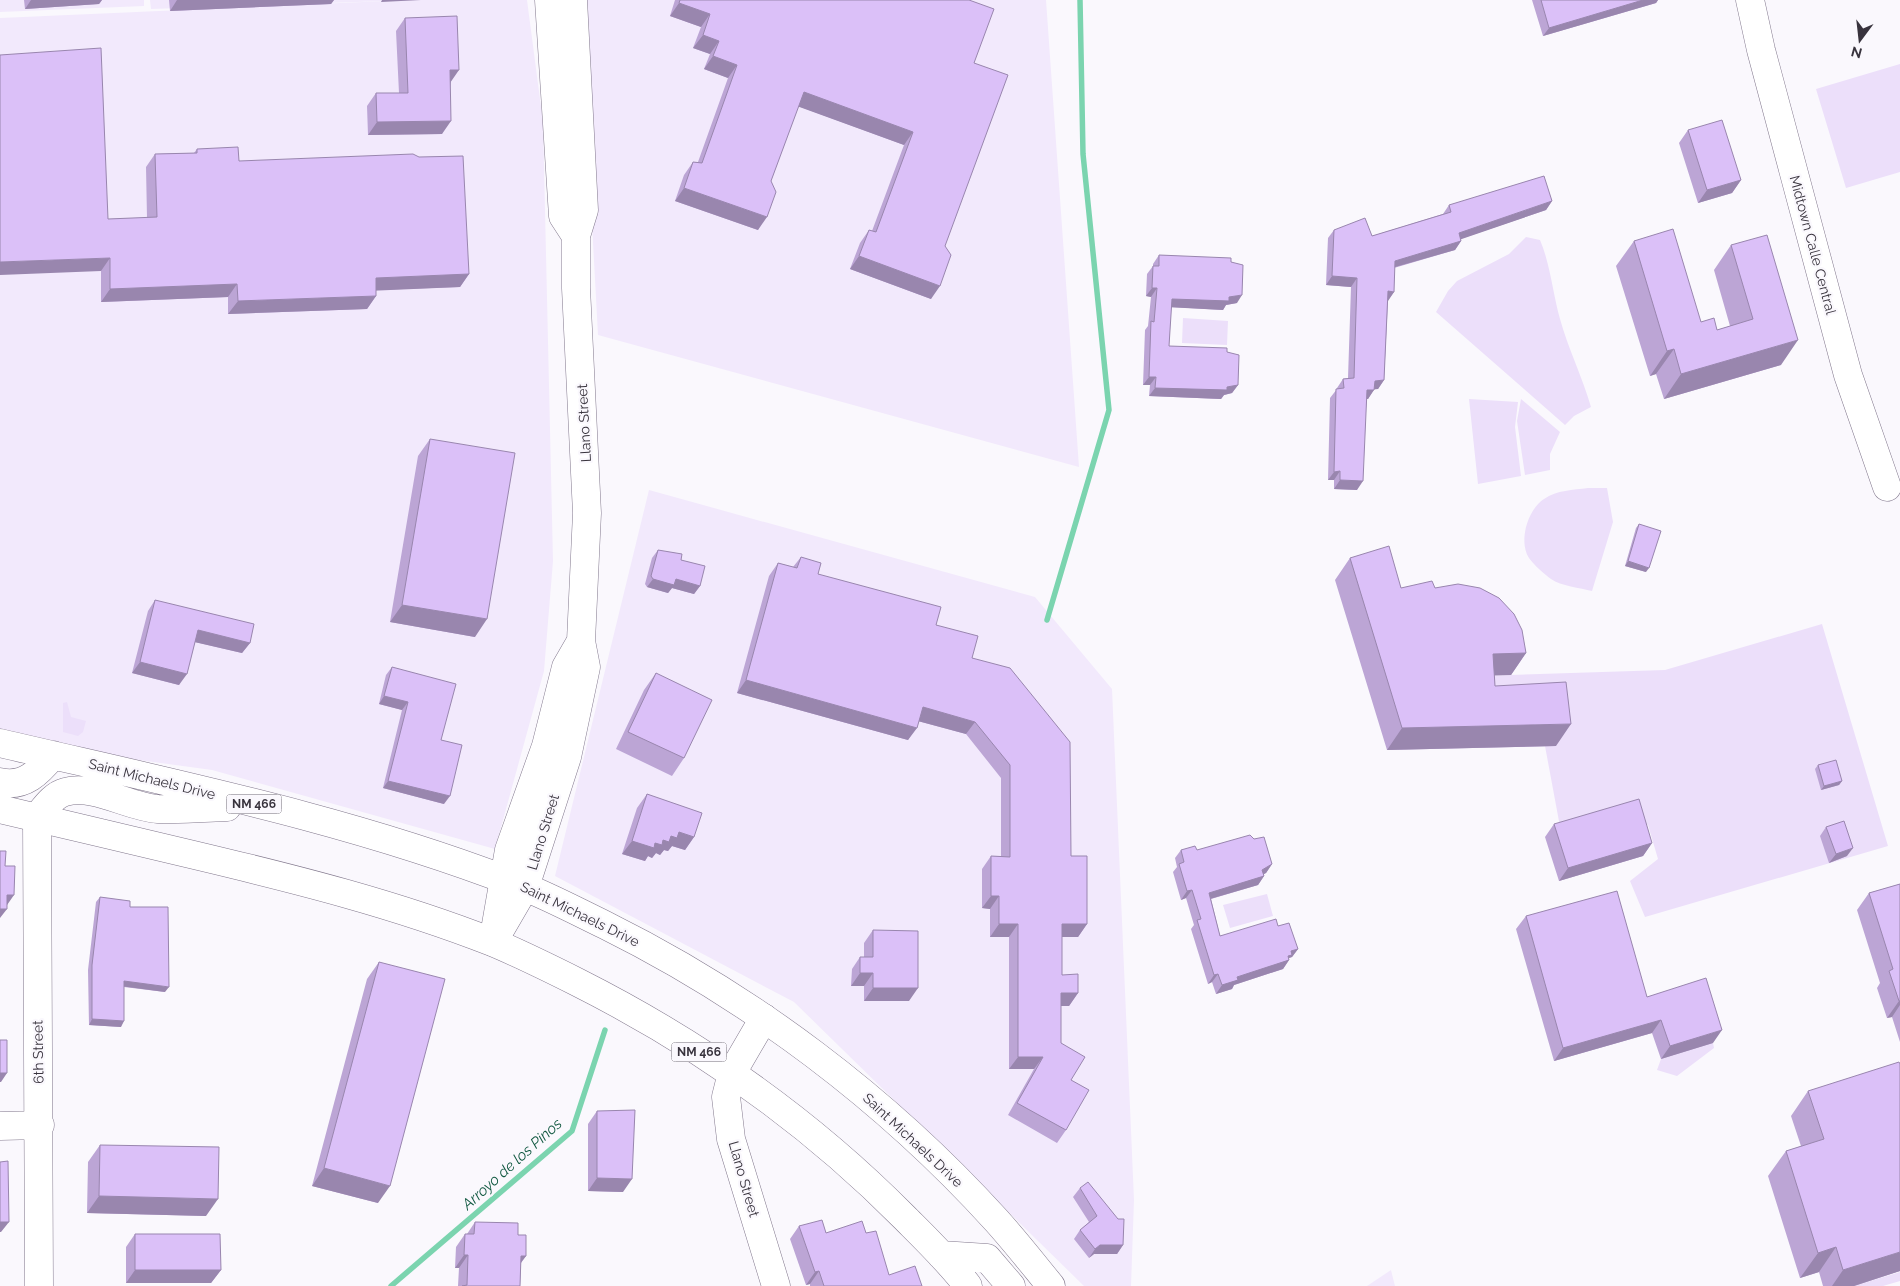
<svg xmlns="http://www.w3.org/2000/svg" width="1900" height="1286" font-family="Raleway,sans-serif">
<style>
.built{fill:#f2e9fc}
.green{fill:#ecdffa}
.lines{fill:none;stroke-linecap:round;stroke-linejoin:round}
.stream{stroke:#7bd4af;stroke-width:5.5}
.minor-casing{stroke:#82788d;stroke-width:29}
.major-casing{stroke:#82788d;stroke-width:29}
.minor{stroke:#fff;stroke-width:28}
.major{stroke:#fff;stroke-width:28}
.wall{fill:#bca5d5}
.shaded-wall{fill:#9986ae}
.building{fill:#dbc0f8;stroke:#9986ae}
.labels{text-anchor:middle;stroke-width:4.5;stroke-linejoin:round;paint-order:stroke}
.shield{fill:#faf8fd;stroke:#726e77;stroke-width:1}
.shield-label{font-size:12px;font-weight:bold;fill:#38333d}
.street-label{font-size:14px;fill:#38333d;stroke:#faf8fd}
.water-label{font-size:15px;font-style:italic;fill:#105840;stroke:#faf8fd}
</style>
<rect width="100%" height="100%" fill="#faf8fd"/>
<path class="built" d="M0 0H144V6L0 12Z
M150 0H527L543 122 553 561 544 671 495 849 212 770 73 751 0 731V18L386 1 151 9Z
M580 0H1046L1079 467 598 335Z
M649 490 1035 597 1112 689 1134 1200 1131 1286H1084L794 1002 555 876Z
M1391 1270 1395 1286H1367Z"/>
<path class="green" d="M1900 64V172L1846 188 1816 89Z
M1526 237 1540 240C1550 263 1553 294 1560 319 1568 348 1582 376 1591 407L1574 416 1565 425 1436 312 1448 291 1457 281 1509 254Z
M1183 318 1228 321 1227 345 1182 343Z
M1469 399 1518 402 1515 427 1521 476 1478 484Z
M1521 399 1560 432 1550 454V470L1525 475 1517 421Z
M1588 488H1607L1613 522 1592 591C1580 588 1561 586 1551 579 1544 574 1534 565 1529 558 1518 541 1528 509 1544 499 1557 490 1573 490 1588 488Z
M1822 624 1888 846 1645 917 1630 881 1658 859 1648 825 1642 823 1561 832 1545 746H1556L1478 676 1665 670Z
M67 702 71 717 86 721 83 732 78 736 63 732V703Z
M1267 894 1273 916 1230 928 1223 905Z
M1713 1043 1714 1048 1677 1076 1657 1070 1661 1059Z
M1900 1272V1281L1883 1286H1854Z"/>
<g class="lines">
<path class="stream" d="M1047 620 1109 410 1083 154 1080 0
M391 1286 572 1131 605 1030"/>
<defs>
<path id="minor" d="M549 0 563 216 576 236
M573 0 584 210 576 236V288L587 513 581 641
M1750 0 1761 50 1848 375 1887 487
M581 641 586 667 567 757 525 887 493 942 509 850 546 746 566 667Z
M37 817 39 1286
M764 1018 732 1073 726 1097 731 1139 776 1286
M0 1126 40 1125"/>
<path id="major" d="M0 743C175 784 354 820 522 886 550 897 578 912 605 925 752 998 886 1099 996 1220 1015 1241 1033 1264 1051 1286
M0 782C24 788 39 772 53 755
M0 809C65 824 129 840 194 855 295 879 395 904 492 942 521 954 549 968 577 982 698 1043 809 1121 904 1217 926 1239 949 1261 968 1286
M37 817C44 809 53 795 65 792 95 784 128 807 158 809 181 810 204 808 227 807
M941 1255 987 1258 1011 1286"/>
</defs>
<use href="#minor" class="minor-casing"/>
<use href="#major" class="major-casing"/>
<use href="#minor" class="minor"/>
<use href="#major" class="major"/>
</g>
<path class="wall" d="M24 0H102L99 4 25 9Z
M169 0H334L331 4 170 11Z
M675 0H969L974 63 945 246 931 299 850 269 860 243 869 230 872 231 904 145 798 106 771 181 758 230 675 201 684 175 693 162H698L728 78 704 69 710 54 693 48 701 27 670 16Z
M1532 0H1658L1656 3 1543 36Z
M405 18 451 82 442 134 368 135 367 106 376 93H399L396 31Z
M1688 130 1741 180 1732 193 1698 203 1679 143Z
M197 149 239 161 469 274 460 287 376 290V296L367 309 228 314V297L101 302V271L108 219 147 218 146 167 155 154 194 153Z
M1552 201 1546 210 1460 239 1461 241 1455 250 1394 268V292L1388 300 1384 380 1378 389H1374L1368 399H1367L1357 490 1334 489V480H1328L1330 398 1337 389V388L1343 379 1348 378 1351 287 1326 285 1328 238 1334 230 1372 236 1443 214 1449 205Z
M1634 241 1701 322 1717 330 1730 326 1714 270 1731 245 1781 365 1664 399 1656 374 1650 376 1616 266Z
M1159 255 1231 262 1237 303 1226 305 1223 310 1171 307 1169 346 1227 352 1238 385 1232 393 1224 395 1221 399 1149 396 1150 385H1143L1145 330 1148 326 1151 297 1146 296 1147 274 1153 266V264Z
M430 439 475 637 390 622 418 456Z
M1639 524 1646 572 1625 566 1636 528Z
M658 550 681 560 700 586 694 594 672 588 668 593 647 587 645 584 652 558Z
M801 557 818 574 936 625 972 658 1071 856 1087 924 1078 937H1062V975L1078 993 1069 1006H1061V1043L1071 1080 1066 1130 1057 1143 1008 1115 1034 1069H1009V937H990V909L982 908V869L991 856H1001V778L966 734 918 721 908 740 737 693 769 576 778 563 793 567Z
M1350 558 1401 588H1435L1526 653 1511 675H1494L1495 686 1556 746 1387 750 1335 580Z
M155 600 250 643 242 653 195 642 179 685 132 673 148 611Z
M392 667 441 740 444 804 383 788 402 710 379 704 386 675Z
M656 673 684 758 672 776 616 749 644 690Z
M1818 765 1842 781 1839 785 1821 790 1815 769Z
M647 794 694 837 685 850 672 846 668 851 664 850 660 855 656 853 652 858 648 856 645 861 622 854 637 808Z
M1554 824 1652 843 1643 856 1559 881 1545 837Z
M1826 827 1847 856 1829 863 1820 836Z
M1181 850H1197L1272 864 1266 873 1263 874 1264 876 1258 885 1211 899 1220 936 1278 926 1298 949 1292 957 1289 958V960L1283 969 1234 985 1232 989 1216 994 1212 982 1208 984 1191 929 1194 925 1186 898 1181 900 1173 872 1177 867 1175 858Z
M1900 884V1042L1892 1017 1887 1018 1877 988 1880 983 1857 910 1869 893Z
M100 897 130 907 165 992 124 987 121 1027 89 1025 88 970 96 902Z
M1526 916 1647 997 1713 1043 1661 1059 1652 1033 1554 1061 1516 929Z
M873 930 909 1001H864V986H851L852 969 860 957H864V943Z
M379 962 378 1203 312 1186 367 979Z
M1808 1091 1900 1271 1854 1286H1823L1819 1272 1800 1278 1768 1176 1786 1151 1801 1146 1791 1116Z
M597 1111 623 1192 588 1191V1124Z
M100 1145 206 1216 87 1213 88 1162Z
M1080 1188 1123 1245 1117 1254H1094L1089 1258 1074 1239 1080 1230 1089 1222 1073 1197Z
M475 1222 518 1235 526 1256 521 1263 520 1286H458L459 1268H455L456 1247 465 1234H467Z
M799 1226 826 1233 889 1275 922 1286H810V1284L806 1285 790 1239Z
M135 1234 221 1270 211 1283H126V1247Z"/>
<path class="shaded-wall" d="M31 0H102L99 4 25 9Z
M177 0H334L331 4 170 11Z
M382 0H421L381 2Z
M1643 0H1658L1656 3 1543 36 1549 28Z
M679 3 710 14 701 27 670 16Z
M703 35 719 41 710 54 693 48Z
M713 56 737 65 728 78 704 69Z
M450 70H459L450 83Z
M804 92 913 132 904 145 794 105Z
M451 121 442 134 368 135 377 122Z
M1741 180 1732 193 1698 203 1707 190Z
M684 188 767 217 758 230 675 201Z
M1552 201 1546 210 1453 242 1459 233Z
M1461 241 1455 250 1388 269 1395 261Z
M859 256 940 286 931 299 850 269Z
M110 258 101 271 0 275V262Z
M469 274 460 287 367 291 376 278Z
M1332 276 1357 278 1351 287 1326 285Z
M237 284 228 297 101 302 110 289Z
M1152 288H1157L1151 297 1146 296Z
M1388 291 1394 292 1388 301Z
M1242 295 1237 303 1226 305 1223 310 1166 307 1172 299 1229 297Z
M376 296 367 309 228 314 238 301Z
M1798 340 1781 365 1664 399 1681 374Z
M1674 349 1656 374 1650 376 1667 351Z
M1149 377H1156L1150 385H1143Z
M1384 380 1378 389 1369 390 1375 381Z
M1238 385 1232 393 1224 395 1221 399 1149 396 1155 388 1227 387Z
M1367 390H1374L1368 399 1361 398Z
M1340 471 1334 480H1328L1334 472Z
M1340 480 1363 481 1357 490 1334 489Z
M1628 561 1649 568 1646 572 1625 566Z
M653 579H676L700 586 694 594 672 588 668 593 647 587Z
M402 605 487 619 475 637 390 622Z
M198 630 250 643 242 653 190 641Z
M1526 653 1511 675 1478 676 1493 654Z
M140 662 187 674 179 685 132 673Z
M746 680 917 728 908 740 737 693Z
M384 696 408 702 402 710 379 704Z
M923 707 975 722 966 734 914 720Z
M1571 724 1556 746 1387 750 1402 728Z
M388 781 450 796 444 804 383 788Z
M1842 781 1839 785 1821 790 1824 786Z
M679 832 694 837 685 850 672 846 668 851 664 850 660 855 656 853 652 858 648 856 645 861 622 854 632 841 655 843Z
M1652 843 1643 856 1559 881 1568 868Z
M1853 848 1847 856 1829 863 1836 854Z
M1272 864 1266 873 1257 878 1264 876 1258 885 1203 901 1209 893 1262 870Z
M1192 890 1186 898 1181 900 1187 891Z
M7 895H14L5 908Z
M991 896H999L990 909 982 908Z
M0 909H7L0 918Z
M999 924H1018L1009 937H990Z
M1062 924H1087L1078 937H1053Z
M1298 949 1292 957 1289 958 1288 961 1289 960 1283 969 1234 985 1232 989 1216 994 1222 985 1291 951Z
M860 973H873L864 986H851Z
M1218 974 1212 982 1208 984 1214 975Z
M124 981 169 987 165 992 120 986Z
M873 988H918L909 1001H864Z
M1061 993H1078L1069 1006H1052Z
M1899 1001H1900V1005L1892 1017 1887 1018Z
M92 1019 124 1021 121 1027 89 1025Z
M1661 1020 1652 1033 1554 1061 1563 1048Z
M1722 1030 1713 1043 1661 1059 1670 1046Z
M1018 1057H1043L1034 1069H1009Z
M0 1073H7L1 1082H0Z
M324 1168 390 1186 378 1203 312 1186Z
M597 1178 632 1179 623 1192 588 1191Z
M99 1196 218 1199 206 1216 87 1213Z
M0 1222H9L1 1232H0Z
M1100 1245H1123L1117 1254H1094L1089 1258 1095 1249Z
M1836 1247 1819 1272 1800 1278 1818 1253Z
M1900 1252V1271L1854 1286H1832L1843 1270Z
M464 1255H468L459 1268H455Z
M521 1256H526L516 1269Z
M135 1270H221L211 1283H126Z
M819 1271 810 1284 806 1285 815 1272Z"/>
<path class="building" d="M680 0H969L994 9 974 63 1008 75 945 246 951 255 940 286 859 256 869 230 876 232 913 132 804 92 771 181 776 192 767 217 684 188 693 162 702 163 737 65 713 56 719 41 703 35 710 14 679 3Z
M1541 0H1643L1549 28Z
M457 16 459 70H450L451 121 377 122 376 93H408L405 18Z
M101 48 108 219 157 217 155 154 197 153V149L238 147 239 161 413 154 419 157 463 156 469 274 376 278V296L238 301 237 284 110 289V258L0 262V55Z
M1722 120 1741 180 1707 190 1688 130Z
M1544 176 1552 201 1459 233 1461 241 1395 261 1394 292 1388 291 1384 380 1375 381 1374 390H1367L1363 481 1340 480V471L1334 472 1336 389 1344 388 1343 379 1354 378 1357 278 1332 276 1334 230 1365 218 1372 236 1451 212 1449 205Z
M1673 229 1701 322 1714 318 1717 330 1753 319 1731 245 1767 235 1798 340 1681 374 1674 349 1667 351 1634 241Z
M1159 255 1231 258V262L1243 265 1242 295 1229 297V301L1172 299 1169 346 1227 348V352L1239 355 1238 385 1227 387V390L1155 388 1156 377H1149L1151 321 1154 322 1157 288H1152L1153 266H1159Z
M430 439 515 453 487 619 402 605Z
M1639 524 1661 531 1649 568 1628 561Z
M1389 546 1401 588 1432 581 1435 588 1458 584 1480 588 1499 598 1514 614 1522 630 1526 653 1493 654 1495 686 1566 682 1571 724 1402 728 1350 558Z
M658 550 682 554 681 560 705 566 700 586 676 579 674 585 653 579 651 576Z
M801 557 821 563 818 574 941 607 936 625 978 636 972 658 1010 668 1070 742 1071 856H1087V924H1062V975L1078 974V993H1061V1043L1085 1057 1071 1080 1089 1090 1066 1130 1017 1103 1043 1057H1018V924H999V896H991V856L1010 857V765L975 722 923 707 917 728 746 680 778 563 797 568Z
M155 600 254 624 250 643 198 630 187 674 140 662Z
M392 667 456 684 441 740 462 745 450 796 388 781 408 702 384 696Z
M656 673 712 700 684 758 628 732Z
M1836 760 1842 781 1824 786 1818 765Z
M647 794 702 813 694 837 679 832 677 838 671 836 669 842 663 840 662 845 655 843 654 848 632 841Z
M1639 799 1652 843 1568 868 1554 824Z
M1844 821 1853 848 1836 854 1826 827Z
M1250 835 1254 839 1264 837 1272 864 1262 870 1264 876 1209 893 1220 936 1276 919 1278 926 1289 923 1298 949 1291 951 1292 955 1288 956 1289 960 1237 977 1238 980 1222 985 1218 974 1214 975 1197 920 1201 919 1192 890 1187 891 1179 864 1184 862 1181 850 1195 846 1197 850Z
M0 851H6L5 866H15L14 895H7V909H0Z
M1900 884V1001H1899L1889 971 1893 969 1869 893Z
M1617 891 1647 997 1706 978 1722 1030 1670 1046 1661 1020 1563 1048 1526 916Z
M100 897 130 901V907H168L169 987 124 981V1021L92 1019V965Z
M873 930 918 931V988H873V973H860V957H873Z
M379 962 445 979 390 1186 324 1168Z
M0 1040H7V1073H0Z
M1899 1062 1900 1064V1252L1843 1270 1836 1247 1818 1253 1786 1151 1824 1139 1808 1091Z
M635 1110 632 1179 597 1178V1111Z
M100 1145 219 1147 218 1199 99 1196Z
M8 1161 9 1222H0V1162Z
M1088 1182 1118 1219H1124L1123 1245H1100L1095 1249 1080 1230 1097 1216 1080 1188Z
M822 1220 826 1233 862 1221 866 1233 876 1231 889 1275 915 1266 922 1286H824L819 1271 815 1272 799 1226Z
M475 1222 518 1223V1235H526V1256H521L520 1286H462L467 1285 468 1255H464L465 1234H474Z
M135 1234H220L221 1270H135Z"/>
<g class="labels">
<g class="shield">
<rect x="226.5" y="794.5" width="55" height="19" rx="4"/>
<rect x="671.5" y="1042.5" width="55" height="19" rx="4"/>
</g>
<g class="shield-label">
<text x="254" y="808">NM 466</text>
<text x="699" y="1056">NM 466</text>
</g>
<g class="street-label">
<text transform="translate(1813 245) rotate(75)" y="5">Midtown Calle Central</text>
<text transform="translate(584 423) rotate(-93)" y="5">Llano Street</text>
<text transform="translate(152 779) rotate(14)" y="5">Saint Michaels Drive</text>
<text transform="translate(543 832) rotate(-73)" y="5">Llano Street</text>
<text transform="translate(580 914) rotate(26)" y="5">Saint Michaels Drive</text>
<text transform="translate(38 1052) rotate(-91)" y="5">6th Street</text>
<text transform="translate(913 1140) rotate(43)" y="5">Saint Michaels Drive</text>
<text transform="translate(744 1179) rotate(74)" y="5">Llano Street</text>
</g>
<g class="water-label">
<text transform="translate(512 1164) rotate(-42)" y="5">Arroyo de los Pinos</text>
</g>
</g>
<g transform="translate(1860 40) rotate(195)" stroke="#faf8fd" stroke-width="4" paint-order="stroke">
<path d="M0-4L9 19L0 12L-9 19Z" fill="#38333d"/>
<text y="-8" font-size="14" font-weight="bold" text-anchor="middle" fill="#38333d">N</text>
</g>
</svg>
